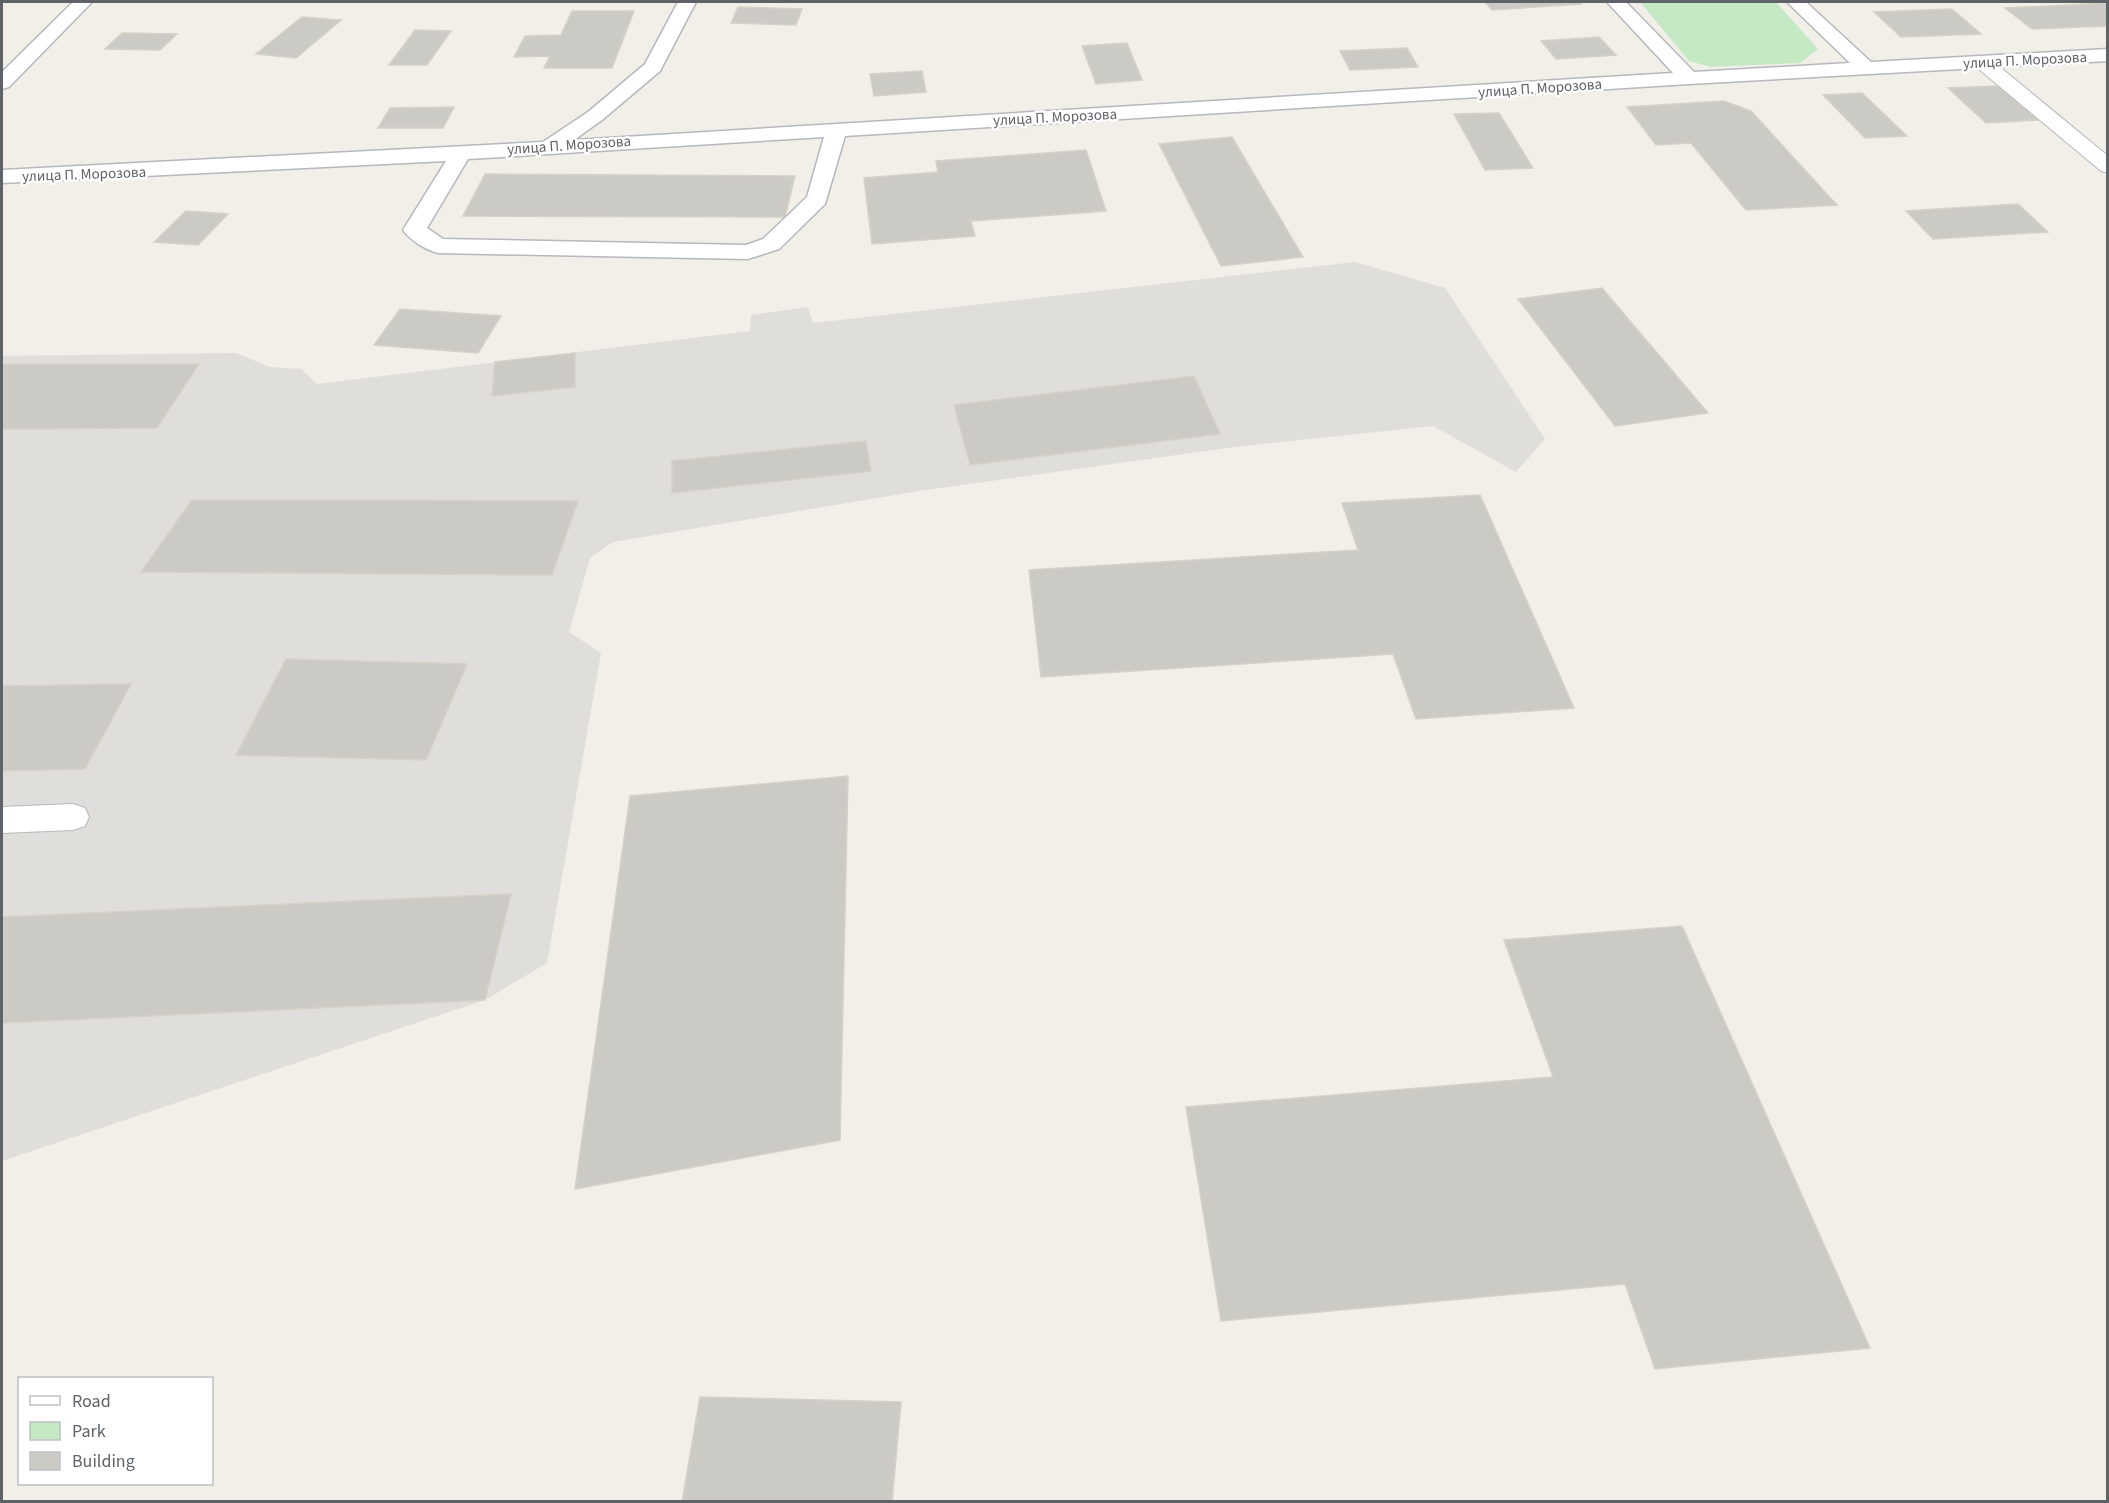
<svg xmlns="http://www.w3.org/2000/svg" width="2109" height="1503" font-family="'Source Sans 3',sans-serif">
<style>
.industrial{fill:#e0deda}
.green{fill:#c5e8c5}
.building{fill:#cccac5;stroke:#d6d1c6;stroke-width:1.5}
.lines{fill:none;stroke-linecap:round;stroke-linejoin:round}
.lane-casing{stroke:#b5b8bc;stroke-width:2}
.street-casing{stroke:#b5b8bc;stroke-width:3}
.lane{fill:#fff;fill-rule:evenodd}
.street{fill:#fff;fill-rule:evenodd}
.labels{text-anchor:middle;stroke-width:5;stroke-linejoin:round;paint-order:stroke}
.far-street-label{font-size:15px;fill:#5f6368;stroke:#fff}
</style>
<rect width="100%" height="100%" fill="#f1efe8"/>
<path class="industrial" d="M1355 262 1445 288 1545 439 1516 472 1433 426 1234 447 919 491 613 542 590 558 569 632 601 653 547 963 485 1000 2 1161V356L236 353 270 367 301 369 317 384 750 331 751 315 808 307 813 323Z"/>
<path class="green" d="M1640 2H1776L1818 49 1800 63 1711 67 1689 61Z"/>
<path class="building" d="M1485 2H1579L1581 4 1492 10Z
M2108 3V26L2032 29 2005 8Z
M738 7 802 9 796 25 731 23Z
M1952 9 1981 34 1901 37 1874 12Z
M572 11H634L612 68H544L550 56 514 57 525 36 561 35Z
M302 17 341 20 296 58 256 54Z
M415 30 451 31 427 65H389Z
M122 33 177 34 160 50 105 49Z
M1599 37 1616 55 1556 59 1541 41Z
M1127 43 1142 80 1096 84 1082 46Z
M1407 48 1418 67 1350 70 1340 51Z
M922 71 926 92 874 96 870 74Z
M1998 86 2038 120 1986 123 1948 88Z
M1862 93 1907 136 1865 138 1823 95Z
M1724 101 1751 111 1837 205 1746 210 1691 143 1656 145 1627 107Z
M454 107 443 128H378L390 108Z
M1499 113 1533 168 1485 170 1454 114Z
M1232 137 1303 257 1221 266 1159 144Z
M1086 150 1106 211 971 221 975 236 872 244 864 178 938 172 936 161Z
M485 174 795 176 785 217 463 216Z
M2018 204 2048 232 1933 239 1906 211Z
M186 211 228 214 198 245 154 242Z
M1602 288 1708 413 1615 426 1518 299Z
M400 309 501 316 478 353 374 345Z
M575 353V387L492 396 495 362Z
M2 364H199L157 428 2 429Z
M1194 376 1220 434 970 465 954 405Z
M866 441 871 471 672 493V461Z
M1480 495 1574 708 1416 719 1393 654 1041 677 1029 570 1358 550 1342 503Z
M192 500 578 501 552 575 141 572Z
M286 659 467 664 426 760 236 755Z
M131 684 85 769 2 771V686Z
M848 776 840 1140 575 1189 630 796Z
M511 894 485 1000 2 1023V917Z
M1682 926 1870 1348 1655 1369 1625 1284 1221 1321 1186 1107 1553 1077 1504 940Z
M700 1397 901 1402 892 1502H682Z"/>
<g class="lines">
<defs>
<path id="lane" d="M1982 56 1989 58 2108 156V173L2101 171 1975 66 1973 62 1975 58Z
M73 804 85 808 89 817 85 826 73 830 2 833V807Z"/>
<path id="street" d="M73 2H92L9 87 2 89V72Z
M678 2H696L660 71 602 120 574 140 1673 73 1607 2H1626L1694 72 1850 63 1787 2H1806L1871 62 2108 49V61L1689 84 845 136 825 204 779 249 748 259 438 253C426 250 410 240 403 230L446 161 2 183V170L543 142 588 112 645 64ZM824 137 807 197 763 239 746 245 443 239 427 228 468 159Z"/>
</defs>
<use href="#lane" class="lane-casing"/>
<use href="#street" class="street-casing"/>
<use href="#lane" class="lane"/>
<use href="#street" class="street"/>
</g>
<g class="labels">
<g class="far-street-label">
<text transform="translate(2025 60) rotate(-3)" y="5">улица П. Морозова</text>
<text transform="translate(1540 88) rotate(-4)" y="5">улица П. Морозова</text>
<text transform="translate(1055 117) rotate(-3)" y="5">улица П. Морозова</text>
<text transform="translate(569 145) rotate(-4)" y="5">улица П. Морозова</text>
<text transform="translate(84 174) rotate(-2)" y="5">улица П. Морозова</text>
</g>
</g>
<rect width="2109" height="1503" fill="none" stroke="#5f6368" stroke-width="6"/>
<rect x="18" y="1377" width="195" height="108" fill="#ffffff" stroke="#bfc1c3" stroke-width="1.5"/>
<rect x="30" y="1396" width="30" height="9" fill="#ffffff" stroke="#bfc1c3" stroke-width="1.5"/>
<text x="72" y="1407" font-size="18" fill="#5f6368">Road</text>
<rect x="30" y="1422" width="30" height="18" fill="#c5e8c5" stroke="#bfc1c3" stroke-width="1.5"/>
<text x="72" y="1437" font-size="18" fill="#5f6368">Park</text>
<rect x="30" y="1452" width="30" height="18" fill="#cccac5" stroke="#bfc1c3" stroke-width="1.5"/>
<text x="72" y="1467" font-size="18" fill="#5f6368">Building</text>
</svg>
